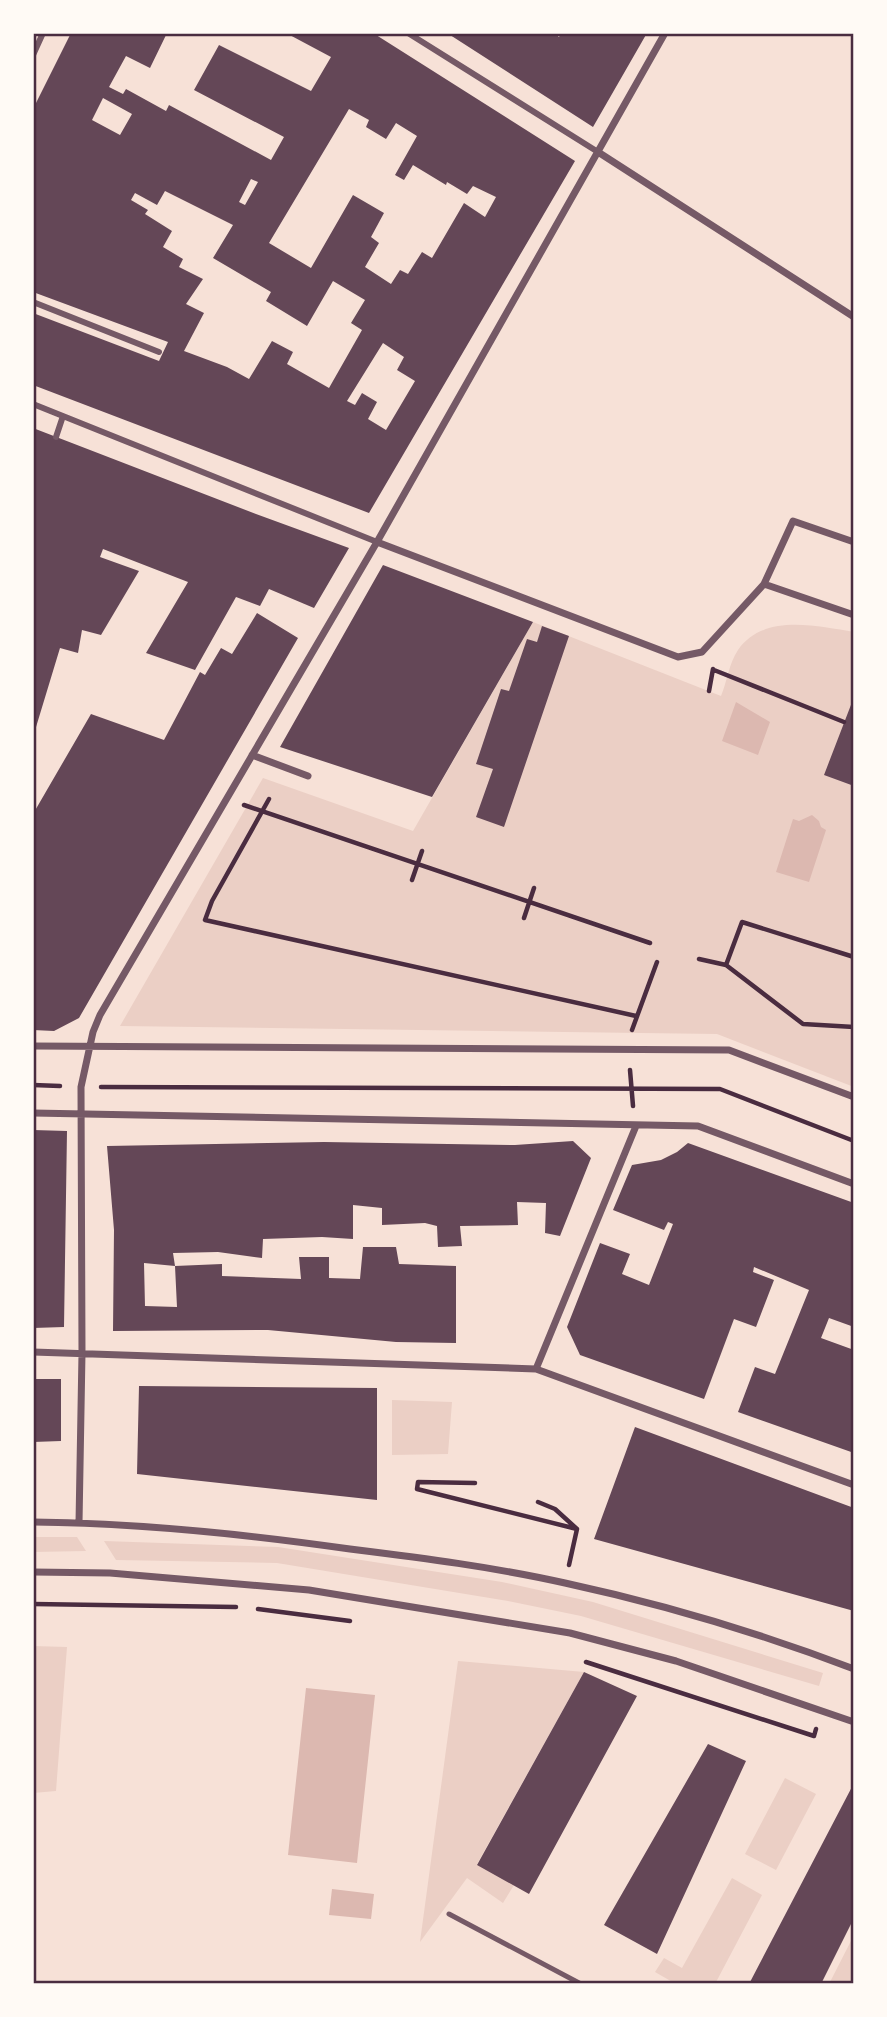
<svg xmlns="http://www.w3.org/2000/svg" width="887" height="2017" font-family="'DM Sans',sans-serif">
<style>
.green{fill:#ebcfc5}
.water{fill:#dcb8b0}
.building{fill:#644757;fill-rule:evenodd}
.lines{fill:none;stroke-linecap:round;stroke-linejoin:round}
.path{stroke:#4a2c40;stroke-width:4.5}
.service{stroke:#755966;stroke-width:5}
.pedestrian{stroke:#755966;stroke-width:6}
.minor{stroke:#755966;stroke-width:7}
.neatline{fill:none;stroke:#4a2c40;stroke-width:2.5}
</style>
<rect width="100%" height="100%" fill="#f7e1d7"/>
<path class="green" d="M533 622 721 696C727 682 729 663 738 650 764 613 816 626 854 632V1087L717 1034 120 1026 263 778 413 831Z
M392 1400 452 1402 448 1454 392 1455Z
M33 1537H77L86 1551 33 1552Z
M104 1541 278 1547 502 1582 593 1602 823 1673 819 1686 581 1616 508 1601 277 1563 116 1560Z
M33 1646 67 1647 56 1791 33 1793Z
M458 1661 584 1672 477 1864 514 1885 503 1903 467 1878 420 1942Z
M785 1778 816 1794 776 1870 745 1854Z
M732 1878 762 1895 715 1984H676L655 1972 664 1958 682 1968Z
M854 1935V1984H829Z"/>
<path class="water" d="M736 702 770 722 758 755 722 741Z
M812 815 819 821 821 827 826 830 809 882 776 872 793 819 799 821Z
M306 1688 375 1695 357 1863 288 1855Z
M332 1889 374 1894 371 1919 329 1915Z"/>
<path class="building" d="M71 33H167L150 68 126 56 109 87 123 94 126 89 166 111 169 105 271 160 284 137 194 90 219 45 311 91 331 57 286 33H373L575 161 369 513 33 385V313L159 361 168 342 33 292V109ZM103 98 132 114 120 135 92 120ZM349 109 369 120 366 127 386 139 396 123 417 136 395 175 404 180 413 165 446 185 447 182 467 194 473 186 496 197 485 217 464 203 432 258 422 252 408 274 400 270 391 284 365 267 379 243 371 237 384 213 353 195 311 268 269 243ZM251 179 258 182 245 205 239 202ZM165 191 233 225 213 258 271 292 266 301 307 326 333 281 365 300 351 323 362 330 329 388 287 364 293 352 272 341 249 379 227 367 184 351 204 313 186 304 203 279 179 267 183 259 163 247 172 231 145 214 148 210 131 200 135 193 157 205ZM383 343 404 357 397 370 415 381 386 430 368 419 377 402 362 393 355 405 347 401Z
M447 33H554L559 37 561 33H647L593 127Z
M33 428 256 514 349 548 314 608 269 589 260 606 236 597 195 670 146 653 188 582 103 549 100 557 139 571 101 635 82 630 78 653 60 648 33 737Z
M383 565 533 622 432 797 280 747Z
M257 613 298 638 79 1018 54 1031 33 1030V814L91 714 164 740 200 672 205 675 221 648 232 654Z
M542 626 569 636 504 827 476 817 493 769 476 764 501 689 509 691 527 639 537 642Z
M854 697V786L824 775Z
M33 1130 67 1131 64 1327 33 1328Z
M573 1141 591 1158 560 1236 545 1233 546 1203 517 1202 518 1225 460 1226 462 1246 438 1247 437 1226 425 1223 382 1225V1208L353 1205V1239L322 1237 263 1239 262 1258 218 1252 173 1253 175 1266 144 1263 145 1306 177 1307 175 1266 222 1264V1276L301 1279 299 1257H329V1278L360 1279 363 1247H396L399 1264 456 1266V1343L396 1342 268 1330 113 1331 114 1230 107 1146 324 1142 515 1145Z
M688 1143 854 1203V1327L829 1318 821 1338 854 1350V1453L738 1412 755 1367 775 1374 809 1290 754 1267 753 1272 774 1280 756 1327 734 1319 704 1399 580 1355 567 1327 600 1243 630 1254 622 1274 649 1285 673 1224 668 1222 664 1230 613 1210 632 1165 661 1160 677 1152Z
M33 1379H61V1441L33 1442Z
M139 1386 377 1388V1500L137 1474Z
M635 1427 854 1508V1611L594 1539Z
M584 1672 637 1696 529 1894 477 1865Z
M708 1744 746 1761 657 1954 604 1925Z
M854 1783V1918L821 1984H749Z"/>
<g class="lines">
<path class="path" d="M714 670 844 722
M709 691 713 669
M269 799 212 901 205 920 636 1016
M244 805 650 943
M412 880 422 851
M524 918 534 888
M699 959 726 965 742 922 854 957
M726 965 803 1024 854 1027
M632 1030 657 962
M630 1070 633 1106
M33 1085 60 1086
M101 1087 720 1089 854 1141
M475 1483 418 1482 417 1489 577 1529
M538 1502 555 1509 577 1529 569 1565
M33 1604 236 1607
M258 1609 350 1621
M586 1662 814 1736 816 1729"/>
<path class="service" d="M449 1914 581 1984"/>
<path class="pedestrian" d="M408 33 598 152
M33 55 43 33
M33 302 159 352
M33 404 377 542
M56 437 63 416"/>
<path class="minor" d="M598 152 854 317
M377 542 678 657 702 652 764 584 793 521 854 542
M764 584 854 615
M252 755 308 776
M33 1046 729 1050 854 1097
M33 1113 698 1126 854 1184
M33 1352 536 1369 854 1485
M536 1369 636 1126
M33 1522C139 1523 245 1534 350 1549 422 1558 494 1567 565 1583 662 1604 760 1633 854 1669
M79 1523 82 1353 81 1087 93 1032 100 1015 377 542 665 33
M33 1572 110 1573 309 1590 570 1633 676 1661 854 1722"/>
</g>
<rect width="887" height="2017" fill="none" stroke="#fffaf5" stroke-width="70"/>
<rect x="35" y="35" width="817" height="1947" class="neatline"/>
</svg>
